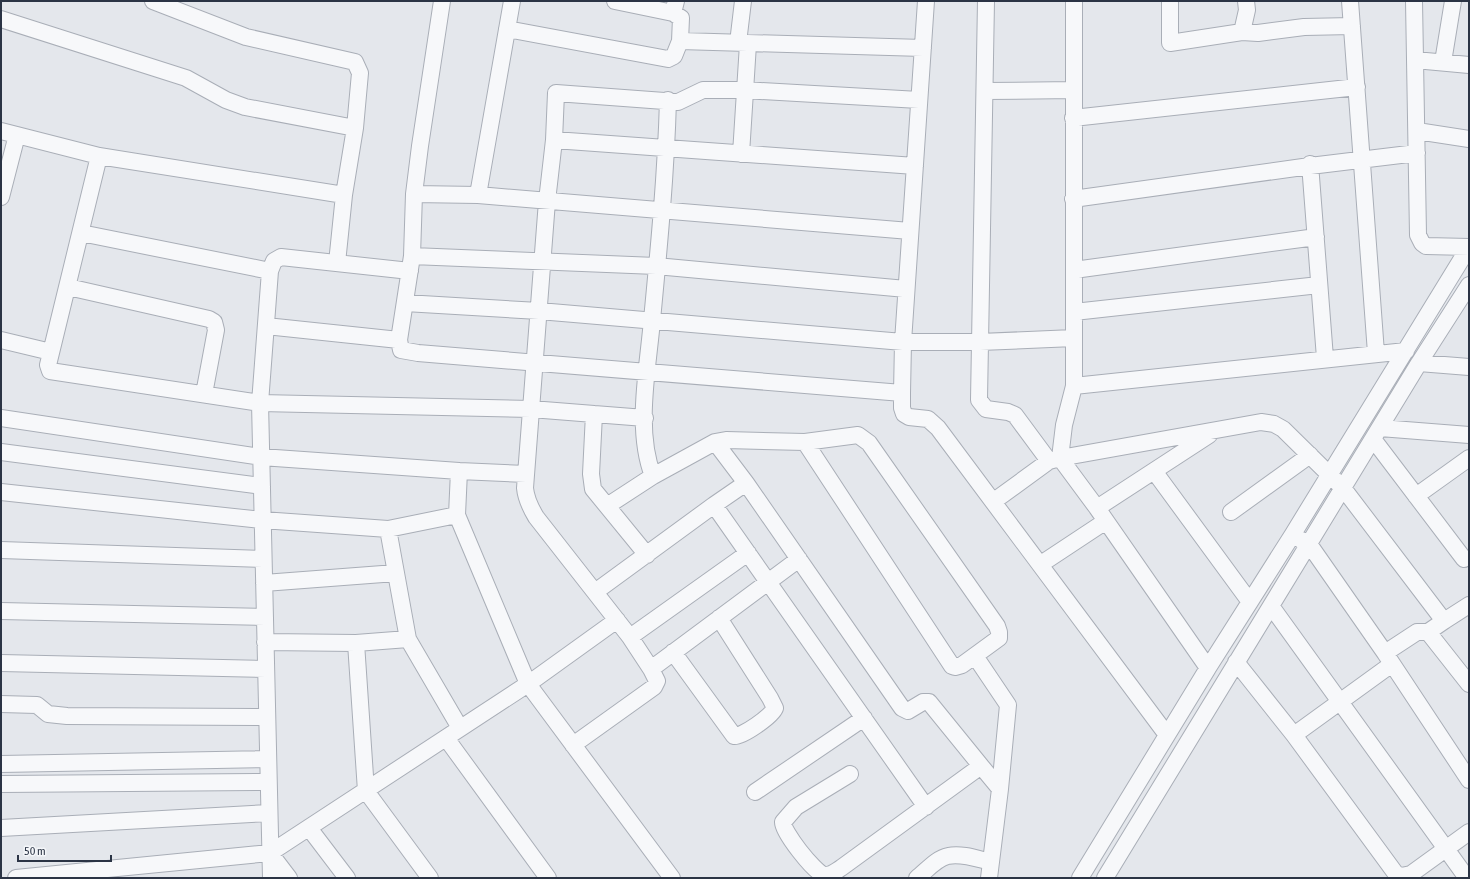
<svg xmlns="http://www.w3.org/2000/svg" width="1470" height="879" font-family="'Asap Condensed',sans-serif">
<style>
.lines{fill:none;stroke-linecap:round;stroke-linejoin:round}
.minor-casing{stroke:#a9aeb7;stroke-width:18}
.minor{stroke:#f7f8fa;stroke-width:16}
</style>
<rect width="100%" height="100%" fill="#e4e7ec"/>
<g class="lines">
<defs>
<path id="minor" d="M615 1 673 13 676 1
M986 1 979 400 986 409 1008 412 1015 415 1049 461
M1074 1V386L1064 425 1060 458 1097 508 1208 668 1080 878
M1170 1V43L1242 32 1258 33 1304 27 1352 26
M1350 1 1376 353
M1414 1 1418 235 1422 243 1426 246 1469 247
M673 13 681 18 680 41 923 48
M1 19 186 78 226 100 245 107 355 128
M507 29 668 59 674 56 680 41
M1242 32 1247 10 1246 1
M738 43 743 1
M1415 60 1469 65
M1443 62 1453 1
M985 91 1074 90
M1073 118 1357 87
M1 131 99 156 344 195 355 128 360 73 355 62 246 37 153 1
M1417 131 1469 139
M554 140 556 93 678 102 703 90H744L919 100
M741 154 748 44
M99 156 48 365 50 371 260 403 531 409 594 414 591 474 593 489 647 555
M1310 164 1325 358
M414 194 478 195 910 231
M478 195 512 1
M1 197 17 135
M1073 199 1310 166 1417 153
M81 233 270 271 260 403 271 878
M412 256 656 266 906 289
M337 263 344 195
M1074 270 1316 237
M270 271 274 261 281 257 410 271
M68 287 209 319 214 322 216 330 204 394
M405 303 539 311 903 342H980L1074 338
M1074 312 1319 285
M266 326 399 340 401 350 418 353 902 393 903 342 926 1
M1 340 51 352
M399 340 412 256 414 194 420 146 442 1
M1419 363 1469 367
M1074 386 1406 351
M902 393V408L904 414 909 417 928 419 938 428 1167 735
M594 414 645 418
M1 418 261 457 459 471 457 515 528 684 672 878
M1380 428 1469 435
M1373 439 1464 559
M715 442 746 483 902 708 908 711 923 702H929L981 766
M1 452 262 486
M459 471 526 474
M1154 471 1250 602
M653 476 715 442 726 440 805 442 858 435 869 443 997 626 999 632V638L962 665 955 667 952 666 805 442
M1 492 262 520 388 529 457 515
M1416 496 1469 458
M994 501 1049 461 1060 458 1261 422 1274 424 1283 429 1343 488 1444 621 1428 632 1469 684
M714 505 746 483
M607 506 653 476C635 430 648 368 652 320 659 247 666 173 668 100
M1097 508 1209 435
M1231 512 1310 455
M388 529 408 639 460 728
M1301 540 1309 544 1385 653 1469 780
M1 550 263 559
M1041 564 1106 521
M264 583 396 573
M595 592 714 505 926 807
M1271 606 1467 878
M1 611 265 617
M1444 621 1469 605
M630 637 748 553
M265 642 356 643 408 639
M356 643 366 791 430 878
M673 652 734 736C742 737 772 716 775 708L770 698 719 618
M1385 653 1417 632H1428
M975 656 1008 705 1000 789
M1236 662 1294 735 1396 874 1401 876 1411 874 1469 832
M1 663 266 669
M1208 668 1293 534 1469 247
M651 669 630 637 536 517C530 507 526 499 525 488L547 201 554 140 915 166
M1 704 37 705 48 714 67 716 267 717
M1294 735 1392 664
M446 738 548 878
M573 745 654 687 657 681 651 669 799 559
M1 764 268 759
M850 774 796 807 783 822C782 831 814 872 824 875 831 876 836 871 841 868L981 766 1000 789 989 878
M1 784 268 782
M755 792 864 718
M1 828 269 813
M309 828 347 878
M270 853 289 878
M16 878 270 853 528 684 617 620
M917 878C926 871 937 858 948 856 962 853 978 859 991 862
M1105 878 1419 363 1469 285"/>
</defs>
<use href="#minor" class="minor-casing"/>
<use href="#minor" class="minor"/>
</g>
<rect width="1470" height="879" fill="none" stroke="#2b3445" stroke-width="4"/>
<path d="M18 855v6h93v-6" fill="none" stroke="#2b3445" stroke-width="2"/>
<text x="24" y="855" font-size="12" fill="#2b3445" stroke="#f4f6f9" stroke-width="3" paint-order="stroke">50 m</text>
</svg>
